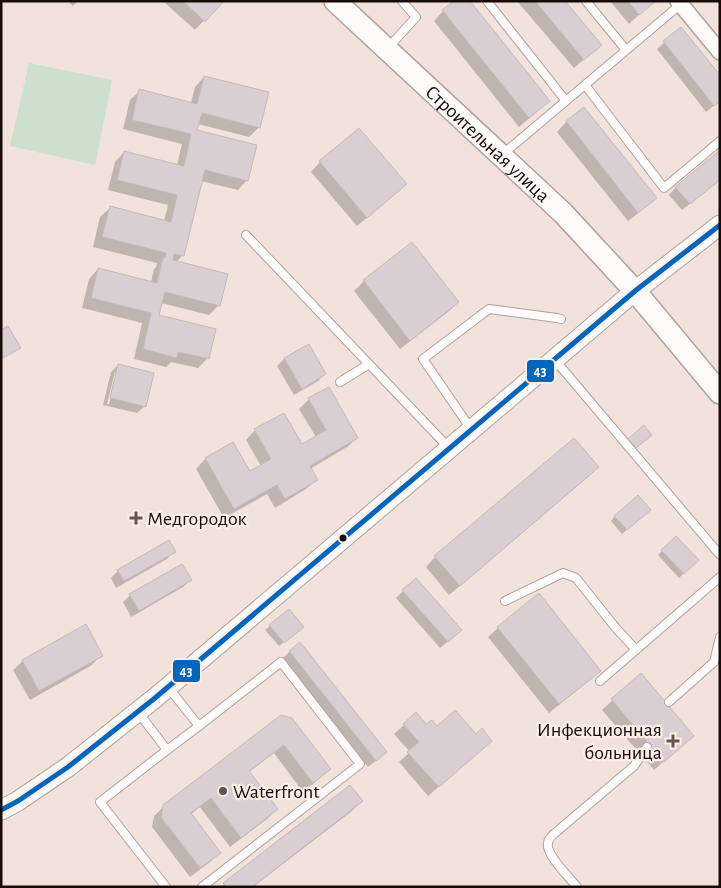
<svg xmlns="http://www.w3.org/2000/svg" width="721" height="888" font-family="'Alegreya Sans',sans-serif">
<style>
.grass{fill:#cce0cc}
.shadow{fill:#0003;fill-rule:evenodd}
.building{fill:#d9ced1;stroke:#c4b9bb}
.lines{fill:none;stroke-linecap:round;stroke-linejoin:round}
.service-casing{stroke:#afa29d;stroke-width:10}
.minor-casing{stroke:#afa29d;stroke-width:18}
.tertiary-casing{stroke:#afa29d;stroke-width:21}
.secondary-casing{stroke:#afa29d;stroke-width:24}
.service{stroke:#fdfbfa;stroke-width:8}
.minor{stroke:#fdfbfa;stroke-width:15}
.tertiary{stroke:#fdfbfa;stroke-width:19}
.secondary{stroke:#fdfbfa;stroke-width:21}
.bus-1-casing{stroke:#fdeee8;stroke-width:9}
.bus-1{stroke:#0065bd;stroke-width:5}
.poi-dot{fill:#635651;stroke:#fdeee8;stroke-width:2}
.bus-dot{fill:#160b06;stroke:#fdeee8;stroke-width:2}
.labels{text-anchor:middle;stroke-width:4.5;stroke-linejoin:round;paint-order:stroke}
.street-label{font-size:20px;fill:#160b06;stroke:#fdeee8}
.poi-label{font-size:20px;fill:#160b06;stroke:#fdeee8;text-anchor:start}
.line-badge{stroke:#fdeee8;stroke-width:2}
.badge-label{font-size:14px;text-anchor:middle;font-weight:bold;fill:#fff}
</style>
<rect width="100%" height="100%" fill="#f1e2db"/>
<path class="grass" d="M29 63 112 80 95 165 10 146Z"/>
<path class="shadow" d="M68 1H78L73 6Z
M163 1H222L195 30Z
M517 1H563L590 54 574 68Z
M610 1H654L629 24Z
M443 11 549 101 539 110 519 127 434 21Z
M681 28 720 101 706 112 657 49Z
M204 77 259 127 249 137 198 124 196 131 247 180 238 190 201 181 183 255 176 262 219 305 209 315 161 303 158 316 214 330 207 359 198 368 171 362 166 367 134 359 142 323 82 308 89 279 98 269 151 282 154 269 156 267 157 263 93 247 100 217 110 208 164 221 168 205 108 190 115 162 124 152 177 165 182 144 123 129 130 100 140 91 191 103 195 87Z
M584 109 655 198 646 207 628 221 557 132 566 122Z
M320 162 395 194 357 226 311 172Z
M720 180 682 210 669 195 676 187Z
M364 281 458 302 448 312 400 349 354 291Z
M308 345 325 374 318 381 294 395 277 366 284 359Z
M118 365 145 406 137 413 103 405 111 372ZM115 372H117L109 404H107Z
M309 399 357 438 347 447 310 469 316 480 306 489 275 508 267 494 224 518 196 469 205 459 232 444 249 473 261 466 246 440 255 430 301 445 316 437 299 409Z
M597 467 588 477 449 595 426 567 435 557Z
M645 514 622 534 611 521 615 516Z
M676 537 697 560 679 578 658 555Z
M174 551 167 559 116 588 111 578 118 571Z
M190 580 183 587 131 617 123 602 130 595Z
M403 591 453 637 440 648 396 598Z
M538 595 599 671 590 680 549 713 488 637 498 628Z
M270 626 298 631 279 646 265 630Z
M290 651 378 759 368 767 282 659Z
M101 655 92 665 30 700 13 670 23 661Z
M641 675 683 745 654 770 602 710Z
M282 717 330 769 320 778 303 792 274 753 249 772 277 809 267 819 230 847 200 807 190 815 219 853 210 862 190 877 152 827 154 816 164 806Z
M404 725 437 728 481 750 428 796 399 762 410 752 394 734Z
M361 801 352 811 253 887H221L224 884Z"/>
<path class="building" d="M183 1H224L205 22Z
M454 1H470L550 101 529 118 442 10Z
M535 1H565L602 45 584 60Z
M628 1H656L639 15Z
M681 27 720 75V101L714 106 663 41Z
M204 76 269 92 260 128 202 113 197 130 257 145 248 181 205 170 184 256 174 254 173 260 228 274 220 306 165 292 159 315 216 329 209 359 178 352 177 358 143 349 151 313 91 298 98 268 157 283 163 258H165L166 253 102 237 110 206 171 222 177 195 117 180 124 151 184 166 191 134 132 120 139 89 197 104Z
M584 107 657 198 638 213 566 121Z
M359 128 407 184 367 218 319 161Z
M720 150V180L690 204 675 187Z
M412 242 459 302 410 341 363 280Z
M8 326 21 348 1 359V330Z
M309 344 326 374 302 389 284 358Z
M118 364 154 373 146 407 110 398Z
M329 387 358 438 310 466 318 480 285 499 277 485 234 509 205 458 233 442 250 471 271 459 254 429 284 413 302 444 326 430 308 398Z
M644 425 652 435 636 448 628 439Z
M574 438 599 467 460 586 434 556Z
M638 495 651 510 627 530 614 516Z
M676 536 699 560 684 574 661 550Z
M169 540 176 552 124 581 117 570Z
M182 564 192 580 139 611 129 594Z
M416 578 462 630 448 642 402 590Z
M539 593 601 671 559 704 497 627Z
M289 609 304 627 284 643 269 625Z
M86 624 103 656 39 691 22 660Z
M300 642 387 752 376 761 289 651Z
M641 673 694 736 664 762 611 699Z
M455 710 476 734 482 728 492 741 439 787 407 752 419 742 403 724 416 712 426 724 432 720 437 726Z
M281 715 292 718 331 769 313 783 284 745 249 771 278 809 241 838 211 798 191 813 221 853 200 868 161 817 163 805Z
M350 785 363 801 252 887H226L223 883Z"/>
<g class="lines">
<defs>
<path id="service" d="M487 1 566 101
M586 1 626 50
M388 48 416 17 402 1
M585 85 664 188 720 141
M503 154 681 4
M246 235 449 448
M555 360 720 555
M340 382 369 364
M471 429 423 359 489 309 557 318 561 319
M505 601 563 573 576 578 615 627 636 650
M600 681 720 577
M168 687 199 726 281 662 360 764 202 887
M669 702 714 662 720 637
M138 712 167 750 100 802 166 887
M167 750 199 726
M577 887C570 878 545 854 548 843 548 839 552 836 555 833L634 766 647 747"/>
<path id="minor" d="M678 1 720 52"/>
<path id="tertiary" d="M1 810 18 801 68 767 155 698 635 291 720 225"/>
<g id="secondary">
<path id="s1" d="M335 1 563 213 635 291 720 393"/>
</g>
</defs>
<use href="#service" class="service-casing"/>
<use href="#minor" class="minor-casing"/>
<use href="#tertiary" class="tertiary-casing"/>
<use href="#secondary" class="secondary-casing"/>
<use href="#service" class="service"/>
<use href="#minor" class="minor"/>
<use href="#tertiary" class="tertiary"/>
<use href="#secondary" class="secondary"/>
<defs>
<path id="bus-1" d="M1 810 18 801 68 767 155 698 635 291 720 225"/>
</defs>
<use href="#bus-1" class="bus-1-casing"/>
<use href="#bus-1" class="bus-1"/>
</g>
<g class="poi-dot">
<path d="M133.5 510.5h5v5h5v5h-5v5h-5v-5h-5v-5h5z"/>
<path d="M670.5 733.5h5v5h5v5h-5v5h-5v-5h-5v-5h5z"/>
<circle cx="223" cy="791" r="5"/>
</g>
<circle class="bus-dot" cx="343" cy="538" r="4.5"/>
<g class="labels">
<g class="street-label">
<text dy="7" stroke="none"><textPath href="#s1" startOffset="209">Строительная улица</textPath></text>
</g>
<g class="poi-label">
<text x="147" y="525">Медгородок</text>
<text x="662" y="736" text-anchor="end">Инфекционная<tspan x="662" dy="23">больница</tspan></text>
<text x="233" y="798">Waterfront</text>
</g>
</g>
<g class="line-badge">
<rect x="526" y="359" width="29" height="24" rx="5" fill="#0065bd"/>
<rect x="172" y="659" width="29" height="24" rx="5" fill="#0065bd"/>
</g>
<g class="badge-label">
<text x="540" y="376">43</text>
<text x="186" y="676">43</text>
</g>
<rect width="721" height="888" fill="none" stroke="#160b06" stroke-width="5"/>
</svg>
